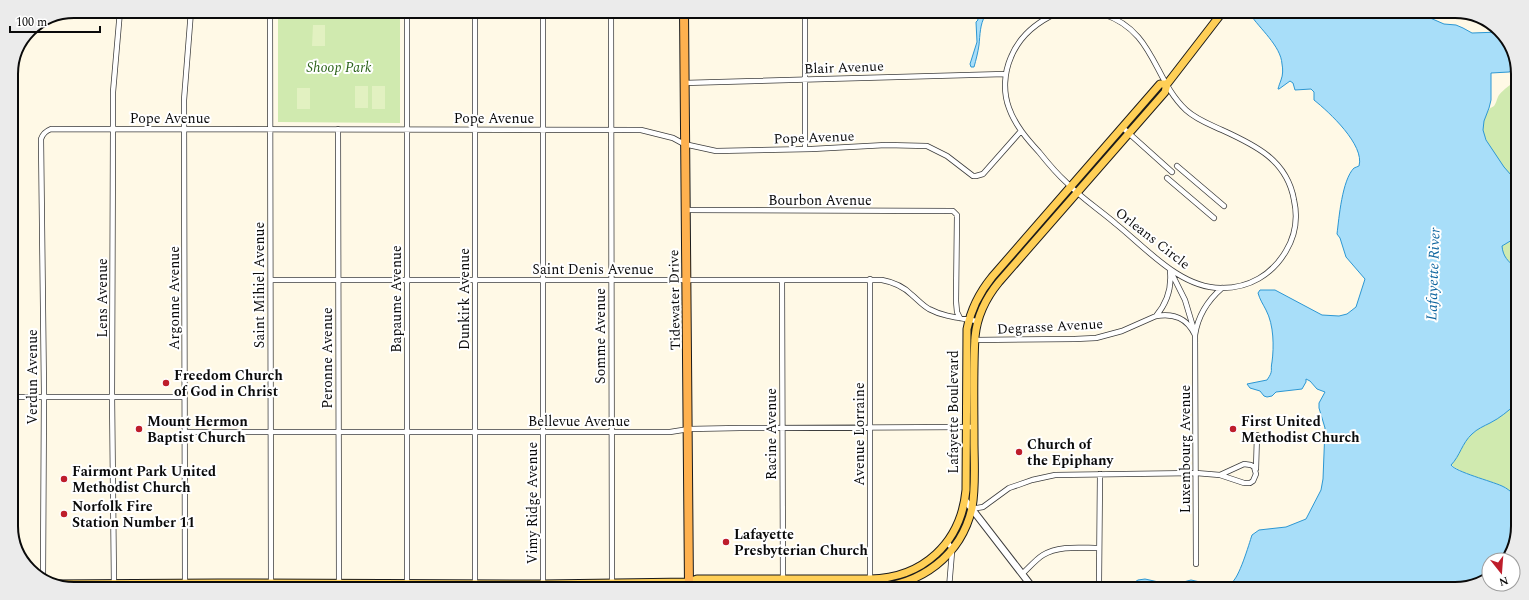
<svg xmlns="http://www.w3.org/2000/svg" width="1529" height="600" font-family="Spectral,serif">
<style>
.green{fill:#d0eaaf}
.pitch{fill:#e2f1c1}
.water{fill:#a8def9;stroke:#2c97d3}
.lines{fill:none;stroke-linecap:round;stroke-linejoin:round}
.minor-casing{stroke:#3d3d3d;stroke-width:6}
.tertiary-casing{stroke:#3d3d3d;stroke-width:8}
.primary-casing{stroke:#1b1b1b;stroke-width:9}
.trunk-casing{stroke:#1b1b1b;stroke-width:10}
.minor{stroke:#fff;stroke-width:4.5}
.tertiary{stroke:#fff;stroke-width:6}
.primary{stroke:#ffcf56;stroke-width:7}
.trunk{stroke:#feb14f;stroke-width:8}
.poi-dot{fill:#be1d2b;stroke:#fff;stroke-width:1.5}
.labels{text-anchor:middle;stroke-width:4;stroke-linejoin:round;paint-order:stroke}
.park-label{font-size:14px;font-style:italic;fill:#2b6319;stroke:#fff}
.street-label{font-size:14px;fill:#0a0a0a;stroke:#fff}
.poi-label{font-size:14px;font-weight:bold;fill:#0a0a0a;stroke:#fff;text-anchor:start}
.water-label{font-size:15px;font-style:italic;fill:#0f669f;stroke:#fff}
.rim{fill:none;stroke:#0a0a0a;stroke-width:2}
</style>
<rect width="100%" height="100%" fill="#fff9e6"/>
<path class="green" d="M278 12H400V123L278 122Z
M1518 80 1517 184C1509 174 1484 142 1483 130 1482 124 1486 114 1489 110 1492 106 1490 109 1494 106 1496 104 1497 98 1499 95 1505 88 1510 85 1518 80Z
M1517 237 1516 268C1508 261 1503 257 1502 246Z
M1516 404 1515 495C1511 492 1507 488 1502 486 1491 481 1456 472 1451 464 1460 456 1462 443 1472 434 1477 429 1484 426 1490 423 1500 418 1508 411 1516 404Z"/>
<path class="pitch" d="M313 25H325V46H312Z
M355 86H368V108H355Z
M372 86H385V109H372Z
M297 88H310V109H297Z"/>
<path class="water" d="M976 13H985V16C980 24 980 35 979 45 978 52 976 60 974 67H971L970 64 977 42 976 22 978 20Z
M1250 14H1421L1444 24 1456 25 1463 28 1472 33 1500 32 1505 36 1517 69 1509 72 1491 73V100L1489 108 1484 121 1483 130 1486 140 1504 167 1511 175 1517 184V237L1502 246C1503 257 1508 261 1516 268V404C1508 411 1500 418 1490 423 1484 426 1477 429 1472 434 1462 443 1460 456 1451 465 1456 472 1491 481 1502 486 1507 488 1511 492 1515 495V546L1504 560H1489V578L1455 589 1125 588 1138 580 1145 579 1172 585 1191 580 1200 582V586C1207 587 1225 586 1231 583 1239 579 1249 544 1252 535L1259 530 1286 527 1306 519 1321 490 1323 479 1325 428 1319 408V403L1325 392 1317 389 1310 381 1306 379V382L1302 389 1276 392 1272 396 1267 397 1264 396 1260 391 1250 388 1247 384 1267 380C1274 370 1270 371 1272 362 1274 347 1274 325 1266 310 1263 304 1260 300 1258 293L1260 290H1275L1322 315 1339 316 1347 314 1356 307 1365 279 1346 257 1340 238 1337 234C1339 218 1342 180 1354 168 1354 168 1359 166 1359 166 1365 145 1329 112 1314 100V92L1311 89 1295 90 1293 83 1290 81 1279 89H1278C1279 85 1280 83 1281 80 1283 75 1283 69 1282 64 1281 46 1259 28 1250 14Z"/>
<g class="lines">
<defs>
<path id="minor" d="M270 11 271 583
M475 12V585
M611 12 612 587
M1057 13C1037 22 1020 35 1011 57 1004 73 1003 92 1009 108 1015 125 1027 139 1039 152 1047 162 1056 173 1066 182 1081 198 1100 210 1116 224 1146 248 1181 289 1222 288 1249 288 1272 275 1286 251 1295 236 1298 218 1294 200 1287 160 1255 145 1222 130 1209 124 1197 120 1186 110 1153 79 1155 31 1103 14
M1468 14 1478 16
M684 83 1005 74
M1123 128 1172 172
M338 129 339 585
M805 149V13
M1177 166 1224 206
M1167 178 1214 218
M685 210 953 211 957 215 956 301 957 312 960 318
M1170 270 1185 300 1194 330
M870 279V588
M271 280H882C893 282 904 287 912 295 918 300 922 305 929 309 944 317 961 318 977 321
M782 280 783 587
M1156 316C1167 303 1172 289 1170 271
M974 340 1075 339 1096 338 1122 331 1156 316C1174 313 1187 318 1195 335
M11 397H185
M185 432H670L689 429 740 428 974 427
M1256 469 1257 435
M971 509 983 507 1009 488 1018 485 1032 480 1055 475 1196 473 1220 475 1244 464 1251 465 1254 467 1256 474 1253 481 1250 483H1244L1220 475
M947 542 951 547 952 552 949 588
M1196 564 1195 335C1198 315 1207 301 1222 288
M1022 574C1029 568 1035 560 1043 555 1059 545 1081 548 1099 548
M43 578 44 392 41 139C43 133 46 131 51 129L641 130 673 138 684 144 716 151 812 149 886 145 927 146 947 156 973 176H976L983 174 1021 131
M1099 583 1100 474
M114 585 112 394 113 129V92L120 11
M185 585 184 100 191 11
M407 585V12
M543 586V12"/>
<path id="tertiary" d="M965 500 1033 588"/>
<path id="primary" d="M689 582 696 587H756
M51 584 218 583 543 584 689 582 697 579H870C923 578 961 543 966 490L967 329C971 308 979 293 992 277L1160 84H1167
M873 588C921 585 961 556 972 508 976 486 974 462 974 441 974 406 973 371 975 337 977 316 985 299 999 282L1165 92 1167 84 1221 14"/>
<path id="trunk" d="M684 12C684 204 689 396 689 587"/>
</defs>
<use href="#minor" class="minor-casing"/>
<use href="#tertiary" class="tertiary-casing"/>
<use href="#primary" class="primary-casing"/>
<use href="#trunk" class="trunk-casing"/>
<use href="#minor" class="minor"/>
<use href="#tertiary" class="tertiary"/>
<use href="#primary" class="primary"/>
<use href="#trunk" class="trunk"/>
</g>
<g class="poi-dot">
<circle cx="166" cy="383" r="4"/>
<circle cx="139" cy="429" r="4"/>
<circle cx="1233" cy="429" r="4"/>
<circle cx="1019" cy="452" r="4"/>
<circle cx="64" cy="479" r="4"/>
<circle cx="64" cy="514" r="4"/>
<circle cx="726" cy="542" r="4"/>
</g>
<g class="labels">
<g class="park-label">
<text x="339" y="72">Shoop Park</text>
</g>
<g class="street-label">
<text transform="translate(844 67) rotate(-2)" y="5">Blair Avenue</text>
<text x="170" y="123">Pope Avenue</text>
<text x="494" y="123">Pope Avenue</text>
<text transform="translate(814 137) rotate(-2)" y="5">Pope Avenue</text>
<text x="820" y="205">Bourbon Avenue</text>
<text transform="translate(1153 238) rotate(38)" y="5">Orleans Circle</text>
<text x="593" y="274">Saint Denis Avenue</text>
<text transform="translate(259 285) rotate(-90)" y="5">Saint Mihiel Avenue</text>
<text transform="translate(102 298) rotate(-90)" y="5">Lens Avenue</text>
<text transform="translate(174 298) rotate(-90)" y="5">Argonne Avenue</text>
<text transform="translate(396 299) rotate(-90)" y="5">Bapaume Avenue</text>
<text transform="translate(464 299) rotate(-90)" y="5">Dunkirk Avenue</text>
<text transform="translate(674 300) rotate(-91)" y="5">Tidewater Drive</text>
<text transform="translate(1050 326) rotate(-3)" y="5">Degrasse Avenue</text>
<text transform="translate(600 336) rotate(-90)" y="5">Somme Avenue</text>
<text transform="translate(327 358) rotate(-90)" y="5">Peronne Avenue</text>
<text transform="translate(32 377) rotate(-90)" y="5">Verdun Avenue</text>
<text transform="translate(953 412) rotate(-90)" y="5">Lafayette Boulevard</text>
<text x="579" y="426">Bellevue Avenue</text>
<text transform="translate(771 434) rotate(-90)" y="5">Racine Avenue</text>
<text transform="translate(859 434) rotate(-90)" y="5">Avenue Lorraine</text>
<text transform="translate(1185 449) rotate(-90)" y="5">Luxembourg Avenue</text>
<text transform="translate(532 503) rotate(-90)" y="5">Vimy Ridge Avenue</text>
</g>
<g class="poi-label">
<text x="174" y="380">Freedom Church<tspan x="174" dy="16">of God in Christ</tspan></text>
<text x="147" y="426">Mount Hermon<tspan x="147" dy="16">Baptist Church</tspan></text>
<text x="1241" y="426">First United<tspan x="1241" dy="16">Methodist Church</tspan></text>
<text x="1027" y="449">Church of<tspan x="1027" dy="16">the Epiphany</tspan></text>
<text x="72" y="476">Fairmont Park United<tspan x="72" dy="16">Methodist Church</tspan></text>
<text x="72" y="511">Norfolk Fire<tspan x="72" dy="16">Station Number 11</tspan></text>
<text x="734" y="539">Lafayette<tspan x="734" dy="16">Presbyterian Church</tspan></text>
</g>
<g class="water-label">
<text transform="translate(1433 274) rotate(-88)" y="5">Lafayette River</text>
</g>
</g>
<path d="M0 0H1529V600H0ZM74 18H1455A56 56 0 0 1 1511 74V526A56 56 0 0 1 1455 582H74A56 56 0 0 1 18 526V74A56 56 0 0 1 74 18Z" fill="#ebebeb" fill-rule="evenodd"/>
<path class="rim" d="M74 18H1455A56 56 0 0 1 1511 74V526A56 56 0 0 1 1455 582H74A56 56 0 0 1 18 526V74A56 56 0 0 1 74 18Z"/>
<g transform="translate(1501 572) rotate(163)"><circle r="19" fill="#ffffff" stroke="#9d9d9d"/>
<path d="M0-3L7 15L0 10L-7 15Z" fill="#be1d2b"/>
<text y="-6" font-size="11" font-weight="bold" text-anchor="middle" fill="#0a0a0a">N</text>
</g>
<path d="M10 26v6h90v-6" fill="none" stroke="#0a0a0a" stroke-width="2"/>
<text x="16" y="26" font-size="12" fill="#0a0a0a" stroke="#ffffff" stroke-width="3" paint-order="stroke">100 m</text>
</svg>
